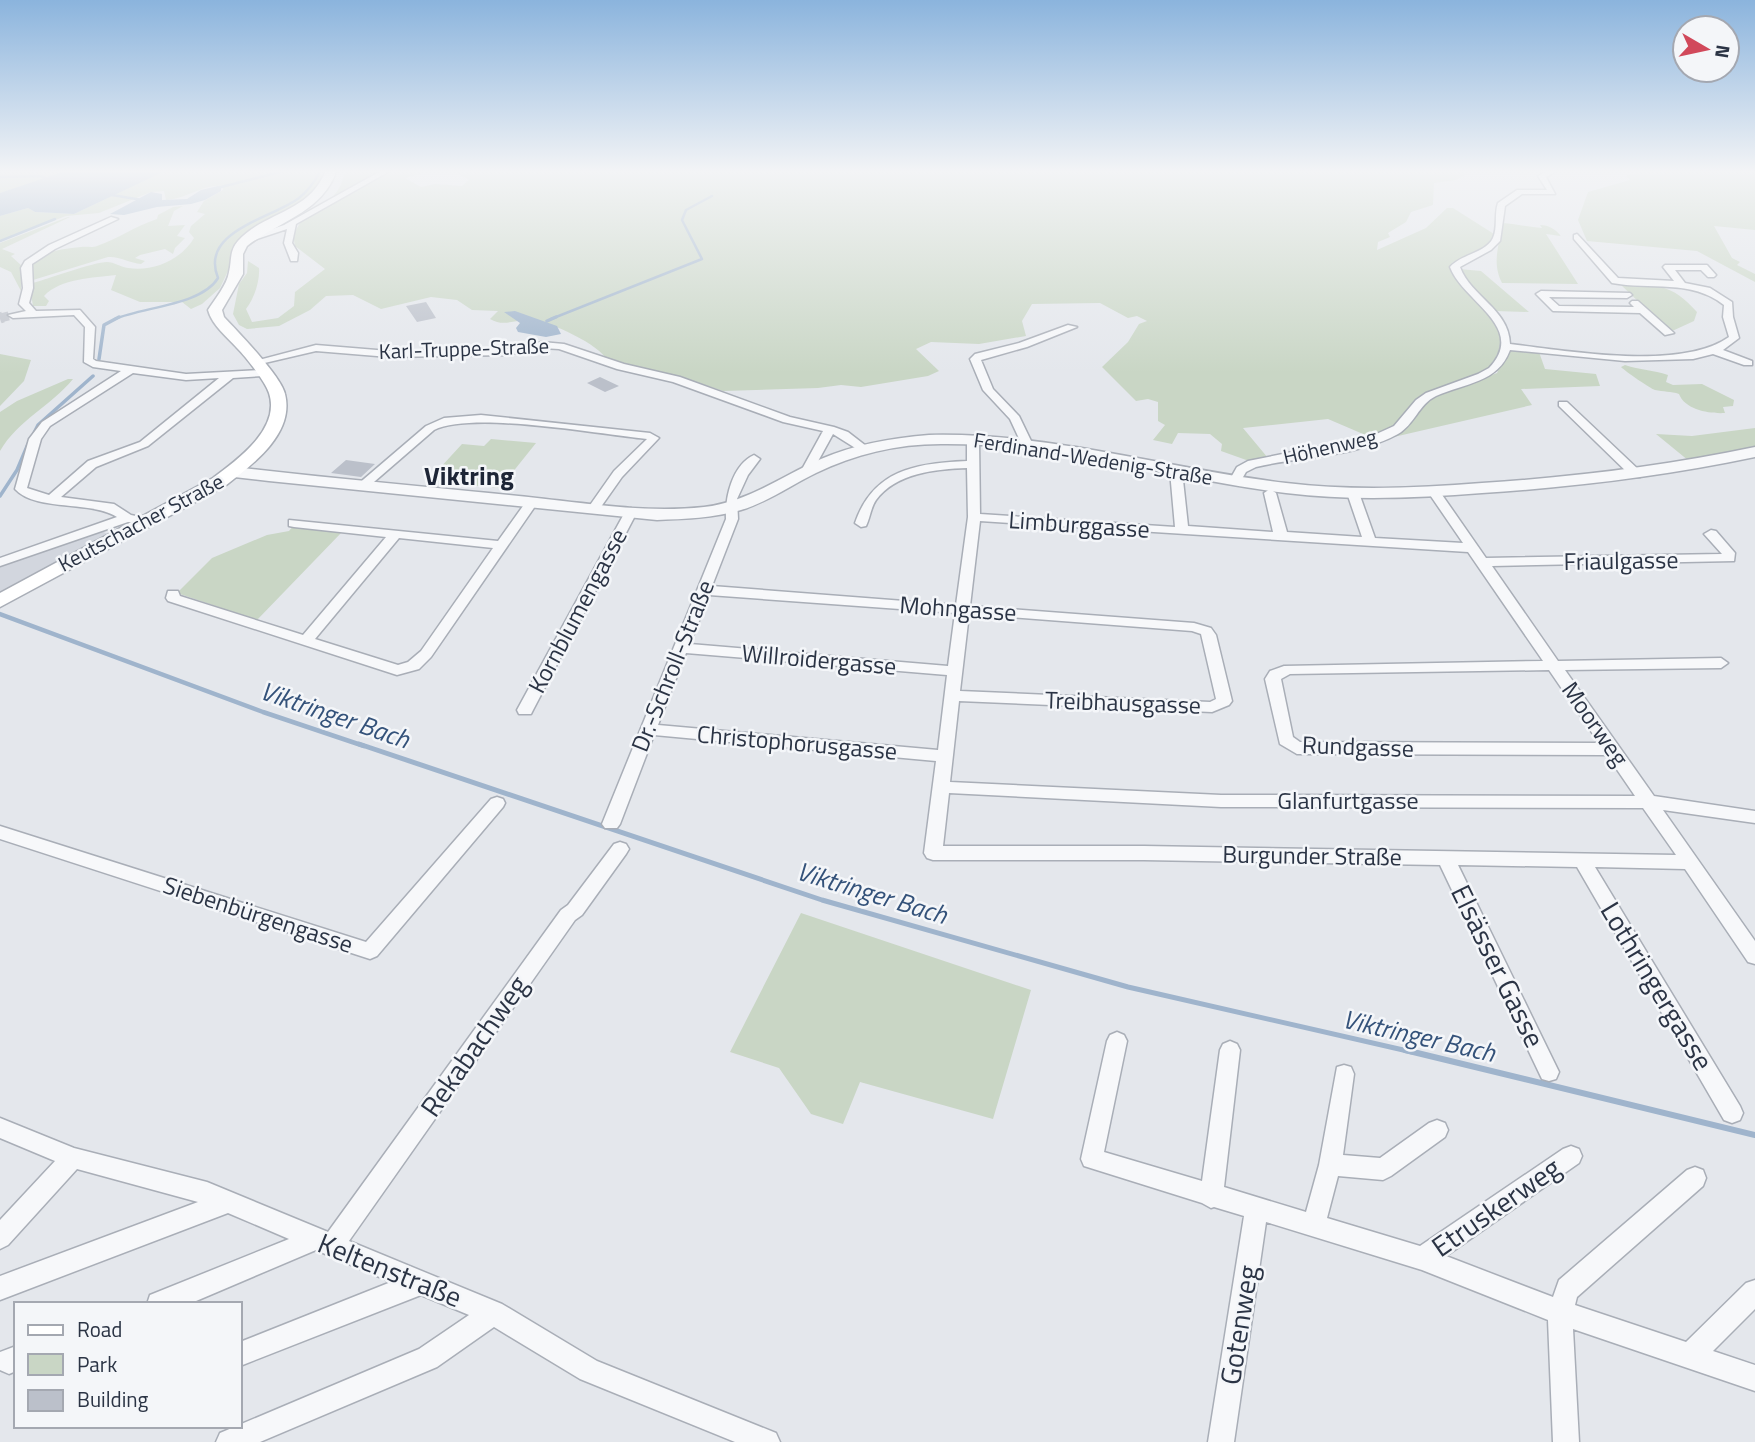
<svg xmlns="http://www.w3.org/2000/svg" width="1755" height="1442" font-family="'Titillium Web',sans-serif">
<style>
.built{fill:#d2d6de}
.green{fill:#c9d6c5}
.water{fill:#9fb4cc}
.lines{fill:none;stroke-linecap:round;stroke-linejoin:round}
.stream-far4{stroke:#9fb4cc;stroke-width:2.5}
.stream-far3{stroke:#9fb4cc;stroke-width:3.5}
.stream-far2{stroke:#9fb4cc;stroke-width:4.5}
.stream-far1{stroke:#9fb4cc;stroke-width:5}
.stream{stroke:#9fb4cc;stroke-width:6}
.building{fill:#bbc0ca}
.minor-tunnel-far1{stroke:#bfc3cb;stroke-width:9;stroke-dasharray:9 4.5;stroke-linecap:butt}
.minor-tunnel{stroke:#bfc3cb;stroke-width:11;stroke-dasharray:11 5;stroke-linecap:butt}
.minor-casing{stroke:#a9aeb7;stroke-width:3}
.tertiary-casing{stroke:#a9aeb7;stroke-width:3}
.secondary-casing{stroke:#a9aeb7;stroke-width:3}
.minor{fill:#f7f8fa;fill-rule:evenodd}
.tertiary{fill:#f7f8fa;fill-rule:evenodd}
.secondary{fill:#fff;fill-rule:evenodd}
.labels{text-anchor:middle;stroke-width:5;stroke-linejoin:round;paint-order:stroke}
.far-street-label{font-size:21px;fill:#2b3445;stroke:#f4f6f9}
.street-label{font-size:24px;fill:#2b3445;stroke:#f4f6f9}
.far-district-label{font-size:26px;font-weight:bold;fill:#1d2536;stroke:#f4f6f9}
.water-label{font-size:26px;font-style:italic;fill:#34527a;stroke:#f4f6f9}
.near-street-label{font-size:28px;fill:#2b3445;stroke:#f4f6f9}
</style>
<rect width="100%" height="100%" fill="#e4e7ec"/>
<path class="built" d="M102 531 109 535 0 595V567Z"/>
<path class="green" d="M0 172H65L0 193Z
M162 172H326L314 195 243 239 220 288 202 304 191 309 182 302H140L111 290 116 275C93 278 61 278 44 296L49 301 46 306H33L31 294 33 283C48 279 94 262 107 262 114 262 121 267 128 268 153 272 181 260 194 238L189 232 191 226 205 214 197 212 204 201 223 190 222 186C203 184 187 199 166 200L164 191 151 192 99 213 66 216 0 241V216L28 208 35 212 74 214Z
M344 172H428L405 178 421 187 435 184 462 186 469 180 456 172H1462L1467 174 1456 180 1434 183 1433 205 1411 212 1406 222 1388 233 1390 237 1378 242 1377 250 1426 228 1447 208H1453L1494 234 1487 245 1452 263C1448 299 1529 311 1489 370L1422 395 1391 428 1370 437 1328 419 1243 428 1268 458 1249 461 1221 451 1222 444 1210 434 1178 433 1172 444 1153 440 1165 425 1158 421V402L1148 399 1136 401 1102 367 1128 342 1139 324 1147 321 1137 316 1128 318 1100 303 1032 304 1022 321 1026 336 979 344 931 342 916 349 939 371 928 376 861 387 841 385 818 388 723 391 684 378 608 361C599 344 551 322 532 320 517 318 505 328 490 319L498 311 472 310 457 300 431 297 381 309 353 295 326 296 310 310 279 326 247 329 239 325 233 314 239 284 247 273 248 261 259 268C260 281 254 299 246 309L252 322 278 318 294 306 295 292 325 269 295 246 293 235 300 223 295 222C315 211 343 197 344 172Z
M1640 172H1755V230L1714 226 1732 258 1740 262 1737 265 1755 274V282L1697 251 1587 241 1578 220 1588 192 1630 180 1626 176Z
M183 206 174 211 168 226 185 225 177 236 185 238 175 248 173 254 165 249 140 255 135 258 145 261 141 264C130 263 119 256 108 257L33 280C23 252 62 249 81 247 86 246 92 248 97 246 118 239 135 226 157 219L158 215 173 207Z
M68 217H70L2 249 15 254 11 256 22 266 21 291 11 272 0 267V243Z
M1502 223C1516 224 1529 227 1542 228L1540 225C1549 225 1555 229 1561 236L1546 234 1578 284 1502 283C1491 261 1500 246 1502 223Z
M1459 269 1481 271 1529 312 1495 311 1461 275Z
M1620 284C1657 285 1671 283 1697 312L1694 321 1670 332Z
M1514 349 1539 352 1545 369 1596 374 1600 386 1521 389 1532 405 1372 442 1435 395 1497 373 1508 350Z
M0 354 31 360 24 381 0 406Z
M1625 365C1640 370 1653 370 1668 375L1666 382 1673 385 1702 384 1734 400 1733 406 1723 407 1725 413C1710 414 1685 410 1679 394 1671 391 1663 392 1655 390 1651 389 1625 371 1621 367Z
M68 379H73C51 406 18 420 0 451V412L17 401Z
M1755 428V446L1689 461 1656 434 1692 436Z
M491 439 536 443 500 488 428 481 462 444 484 446Z
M294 525 342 532 257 620 177 593 212 558 267 535 289 531Z
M801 913 1031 990 993 1119 860 1082 843 1124 811 1114 779 1068 730 1052Z"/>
<path class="water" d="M62 172H163L74 214 35 212 28 208 0 216V193Z
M218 186 221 187V191L205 200 191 204 157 207 124 215 110 214 151 192 162 194V200L187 199 201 190Z
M515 311 557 326 561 334 546 337 518 332 516 328 520 323 504 312Z"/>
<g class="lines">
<path class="stream-far4" d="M0 177 40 176 51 180
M217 188 280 172
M106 194 142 200
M0 241 55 219
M115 319C143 307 202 305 218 278 199 231 271 219 299 198 309 190 314 183 320 172
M551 319 702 259 682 220 686 210 712 196"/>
<path class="stream-far3" d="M547 321 556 317
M99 359 104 325 119 317
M34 433 38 425 93 376
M0 496 17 470 28 444"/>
<path class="stream-far2" d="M0 614 263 712 364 746"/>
<path class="stream-far1" d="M359 744 822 900 1128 987 1412 1052"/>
<path class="stream" d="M1405 1050 1755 1135"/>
</g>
<path class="building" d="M426 302 436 318 417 322 406 306Z
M600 377 619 386 605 392 587 383Z
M346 460 375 464 361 477 331 473Z"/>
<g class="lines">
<path class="minor-tunnel-far1" d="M0 318 13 315"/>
<path class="minor-tunnel" d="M0 318 3 317"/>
<defs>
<path id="minor" d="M379 172H388L296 224 292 243 298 253 297 261H291L284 243 287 229 248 242 244 239 284 225Z
M1545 172H1555L1546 177 1555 194H1522L1505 206 1500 241 1491 250 1460 267C1471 297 1509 309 1510 344 1568 351 1681 371 1729 337L1723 317 1724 305C1692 279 1649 290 1612 283L1574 239V235L1577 234 1618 278 1674 281 1663 267 1665 265H1707L1716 275 1714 277H1708L1701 270H1675L1685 283 1710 288 1732 302 1733 317 1739 338 1723 350 1752 361V365H1744L1713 354 1693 359 1625 361 1510 350C1498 383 1465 383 1436 396 1419 404 1414 425 1398 434 1356 457 1302 456 1256 467L1246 472 1239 484H1231L1229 481 1237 467 1248 461 1372 436 1394 426 1416 400 1426 393 1478 374 1489 368C1528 327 1463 302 1450 267 1461 254 1486 253 1493 238 1498 227 1494 214 1498 203L1517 190H1547L1538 176Z
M111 217 118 219 55 249 32 264 33 288 29 303 36 311 80 310 95 327 93 359 96 361 186 374 263 370 268 373 263 376 233 378 148 446 96 467 61 497 114 504 131 515 150 519V525L128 522 0 566V558L117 517C90 500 36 512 15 489L29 439 42 422 121 371 93 367 84 362 85 327 74 315 13 318 8 315 26 311 19 304 23 288 21 268 25 261 49 245ZM133 373 186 380 219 378 140 442 88 461 49 495 27 488 41 439 50 426Z
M1541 291 1630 293 1632 295 1627 298 1549 297 1559 306 1634 307 1630 303 1632 301H1638L1674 333 1665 335 1640 313 1553 311 1536 294Z
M1068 325 1077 327 1027 347 981 360 993 389 1019 416 1033 445 1027 449 1023 447 1010 419 983 390 970 359 975 354 1019 343Z
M542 342 564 344 624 364 680 377 790 417 834 427 848 432 870 449 864 453 860 451 833 434 811 474H803L801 471 823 431 783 422 673 382 617 369 559 349 542 348 507 355 389 357 316 351 256 365 251 362 316 345 389 351 507 349Z
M1559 402H1567L1640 471V477H1632L1559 406Z
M481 415 650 433 659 438 622 477 598 511 594 512 588 508 614 471 647 439C598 434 473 411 434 430L367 488 363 489 357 485 426 426 444 418Z
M973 437 979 440 980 514 1175 527 1170 471 1176 467 1182 471 1188 526 1273 532 1264 493 1270 489 1276 493 1287 532 1362 537 1347 493 1353 489 1359 493 1375 538 1463 543 1428 492 1434 488 1438 489 1486 558 1722 554 1704 534 1711 530 1716 531 1735 553 1734 561 1492 566 1558 661 1721 658 1728 663 1721 668 1565 670 1654 796 1755 811V823L1663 810 1755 941V964L1748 962 1685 869 1595 867 1740 1106 1743 1113 1740 1120 1732 1123 1724 1120 1577 867 1458 865 1559 1072 1556 1079 1549 1081 1542 1079 1440 865 1144 860H933L927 858 924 853 936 761 654 735 620 824 617 828H605L602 824 726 519C725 498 732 465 754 455L760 459 748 475 737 499 738 519 712 586 956 605 968 517 967 468C936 469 896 473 876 500 871 507 870 518 866 526L861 527 855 523C873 470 916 463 967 461V440ZM980 521 1468 552 1543 661 1284 666 1270 671 1265 679 1280 744 1297 754 1607 755 1635 796 1221 795 950 782 959 701 1212 712 1229 705 1232 701 1216 635 1211 628 1194 623 970 606ZM709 595 955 613 948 666 690 644ZM969 614 1192 631 1201 634 1216 699 1210 702 960 691ZM686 653 947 675 938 750 658 725ZM1549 670 1599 743 1300 742 1293 737 1281 679 1290 674ZM949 793 1221 807 1643 808 1676 855 1144 846H943Z
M532 498 538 502 431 657 419 669 397 675 168 601 166 598 168 591H178L180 596 303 635 386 537 294 527 289 526V520L498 541 528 499ZM399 538 493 548 421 651 408 662 398 665 315 639Z
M631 508 637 512 533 710 531 714H519L517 710 625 512Z
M497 797 503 799 505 803 503 807 377 956 370 959 0 839V826L366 942 491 799Z
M620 842 626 844 629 849 626 854 582 915 575 920 349 1241 502 1304 597 1361 776 1433 780 1442H735L580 1379 494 1327 437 1367 260 1442H216L220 1433 419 1349 469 1315 421 1295 240 1366V1342L391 1282 316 1250 189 1304H147L150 1295 289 1239 228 1213 0 1300V1276L198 1202 77 1169 8 1245 0 1249V1220L55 1161 0 1138V1118L74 1148 207 1182 328 1232 561 910 568 905 614 844Z
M1117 1032 1124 1035 1127 1041 1104 1152 1202 1181 1220 1050 1223 1044 1230 1041 1237 1044 1240 1050 1224 1187 1306 1212 1319 1165 1337 1067 1344 1065 1351 1067 1354 1074 1343 1155 1380 1158 1429 1123 1437 1120 1445 1123 1448 1130 1445 1137 1391 1176 1383 1180 1338 1176 1327 1218 1420 1246 1563 1149 1571 1146 1579 1149 1582 1156 1579 1163 1446 1256 1553 1297 1559 1280 1687 1170 1695 1167 1703 1170 1706 1178 1703 1186 1577 1297 1575 1305 1686 1342 1746 1283 1755 1280V1309L1713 1351 1755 1365V1391L1573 1329 1579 1442H1553L1548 1320 1422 1270 1266 1222 1234 1442H1208L1244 1216 1214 1207 1211 1208 1202 1203 1084 1166 1081 1159 1107 1041 1110 1035Z
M16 1346V1371L9 1374 0 1370V1352Z"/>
<path id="tertiary" d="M929 435C1051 432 1167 469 1286 483 1351 491 1417 488 1482 483 1574 477 1665 466 1755 447V457C1665 476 1574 487 1482 493 1417 498 1351 501 1286 493 1172 479 1062 444 947 444 901 443 857 453 816 473 791 485 768 502 741 510 713 518 685 519 657 520L269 481 234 477 226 472 234 467C325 478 417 486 509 495 574 501 639 514 704 507 748 502 782 476 821 459 856 444 892 438 929 435Z"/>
<path id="secondary" d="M325 172H336C322 212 278 222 247 246L243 254V274L222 310 224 317C238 332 281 376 285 394 295 434 252 465 225 486L0 607V593L213 478C237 460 281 429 269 393 265 381 246 357 237 348 227 337 212 325 208 310 215 299 227 285 229 272 232 261 229 251 238 241 264 212 309 213 325 172Z"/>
</defs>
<use href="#minor" class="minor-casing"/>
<use href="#tertiary" class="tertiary-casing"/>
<use href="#secondary" class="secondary-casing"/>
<use href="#minor" class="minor"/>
<use href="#tertiary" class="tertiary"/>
<use href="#secondary" class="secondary"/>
</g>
<linearGradient id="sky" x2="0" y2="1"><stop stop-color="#8bb4dd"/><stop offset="0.46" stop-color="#f3f4f6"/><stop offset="1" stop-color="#f3f4f6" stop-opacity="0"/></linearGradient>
<rect width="1755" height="373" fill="url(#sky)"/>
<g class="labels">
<g class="far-street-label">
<text transform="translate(464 349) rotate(-2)" y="7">Karl-Truppe-Straße</text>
<text transform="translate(1330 447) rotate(-13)" y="7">Höhenweg</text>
<text transform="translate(1093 459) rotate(9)" y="7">Ferdinand-Wedenig-Straße</text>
<text transform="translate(141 523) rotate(-28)" y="7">Keutschacher Straße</text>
</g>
<g class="street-label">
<text transform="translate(1079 525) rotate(4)" y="8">Limburggasse</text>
<text transform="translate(1621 561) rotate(-1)" y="8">Friaulgasse</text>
<text transform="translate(958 609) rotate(4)" y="8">Mohngasse</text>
<text transform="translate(578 611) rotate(-62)" y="8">Kornblumengasse</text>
<text transform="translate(819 660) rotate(5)" y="8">Willroidergasse</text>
<text transform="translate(673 666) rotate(-68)" y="8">Dr.-Schroll-Straße</text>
<text transform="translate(1123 703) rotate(2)" y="8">Treibhausgasse</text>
<text transform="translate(1595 724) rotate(55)" y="8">Moorweg</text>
<text transform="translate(797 743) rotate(5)" y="8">Christophorusgasse</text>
<text transform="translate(1358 747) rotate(2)" y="8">Rundgasse</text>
<text x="1348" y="809">Glanfurtgasse</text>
<text transform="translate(1312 856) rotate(1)" y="8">Burgunder Straße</text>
<text transform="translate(258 915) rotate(18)" y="8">Siebenbürgengasse</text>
</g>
<g class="far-district-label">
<text x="469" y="485">Viktring</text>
</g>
<g class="water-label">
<text transform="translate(335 715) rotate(19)" y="9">Viktringer Bach</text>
<text transform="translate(872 893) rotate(17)" y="9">Viktringer Bach</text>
<text transform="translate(1419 1036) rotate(13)" y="9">Viktringer Bach</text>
</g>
<g class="near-street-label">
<text transform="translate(1498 966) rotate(64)" y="10">Elsässer Gasse</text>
<text transform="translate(1657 986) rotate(59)" y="10">Lothringergasse</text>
<text transform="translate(474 1046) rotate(-55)" y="10">Rekabachweg</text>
<text transform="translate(1496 1207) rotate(-35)" y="10">Etruskerweg</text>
<text transform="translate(390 1270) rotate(22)" y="10">Keltenstraße</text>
<text transform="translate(1239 1325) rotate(-81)" y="10">Gotenweg</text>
</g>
</g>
<rect x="14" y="1302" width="228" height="126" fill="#f4f6f9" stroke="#a4a8b1" stroke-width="2"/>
<rect x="28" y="1325" width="35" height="10" fill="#ffffff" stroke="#a4a8b1" stroke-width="2"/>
<text x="77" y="1337" font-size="21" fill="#2b3445">Road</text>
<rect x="28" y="1354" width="35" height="21" fill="#c9d6c5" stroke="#a4a8b1" stroke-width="2"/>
<text x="77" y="1372" font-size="21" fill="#2b3445">Park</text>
<rect x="28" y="1390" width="35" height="21" fill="#bbc0ca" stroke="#a4a8b1" stroke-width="2"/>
<text x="77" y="1407" font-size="21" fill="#2b3445">Building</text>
<g transform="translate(1706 49) rotate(99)"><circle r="33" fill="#f4f6f9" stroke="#a4a8b1" stroke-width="2"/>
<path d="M0-5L12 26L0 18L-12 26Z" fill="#d1495b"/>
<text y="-10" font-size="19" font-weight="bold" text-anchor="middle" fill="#2b3445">N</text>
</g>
</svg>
